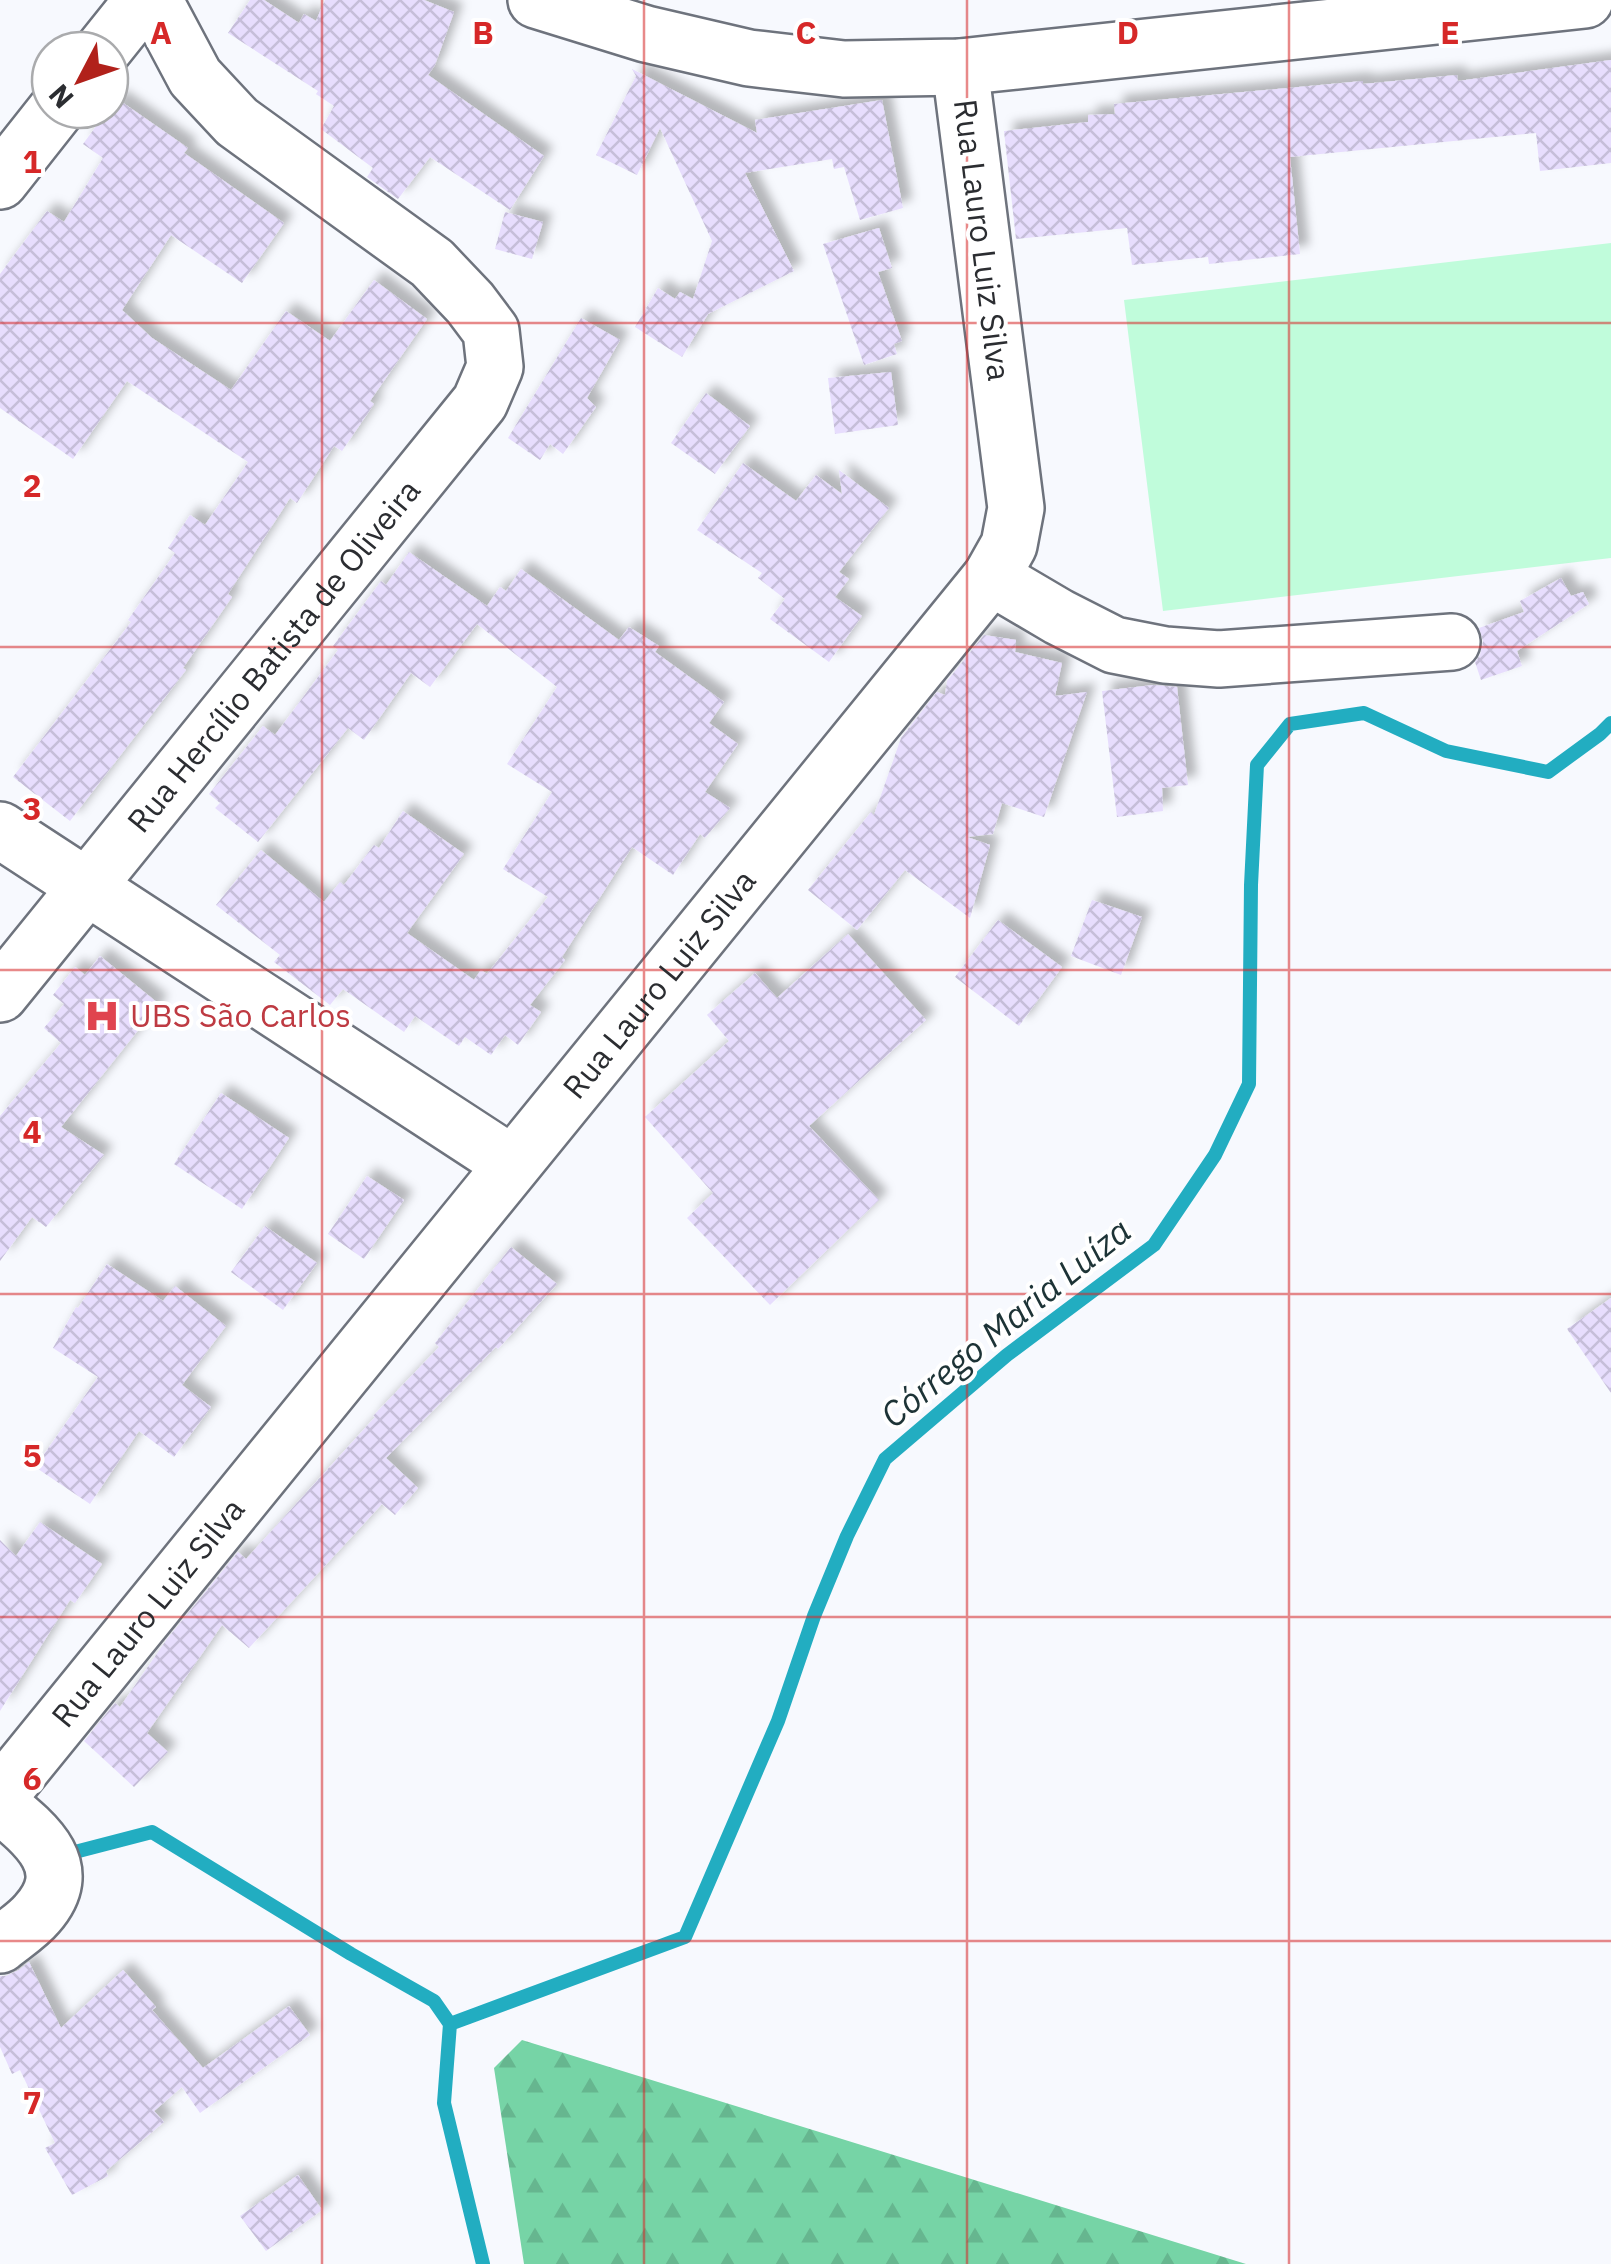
<svg xmlns="http://www.w3.org/2000/svg" width="1611" height="2264" font-family="'IBM Plex Sans',sans-serif">
<style>
.green{fill:#c0fcdb}
.forest{fill:url(#forest-firs)}
.lines{fill:none;stroke-linecap:round;stroke-linejoin:round}
.stream{stroke:#22adc1;stroke-width:14}
.building{fill:url(#building-cross-hatch);filter:url(#shadow)}
.minor-casing{stroke:#6e737d;stroke-width:60}
.minor{stroke:#fff;stroke-width:55}
.grid{fill:none;stroke:#d62828;stroke-width:2.5;stroke-opacity:0.55}
.labels{text-anchor:middle;stroke-width:8;stroke-linejoin:round;paint-order:stroke}
.street-label{font-size:32px;fill:#2b2d31;stroke:#fff}
.health-label{font-size:32px;fill:#be3a42;stroke:#fff;text-anchor:start}
.water-label{font-size:35px;font-style:italic;fill:#1d3336;stroke:#fff}
.grid-label{font-size:32px;text-anchor:middle;font-weight:bold;fill:#d62828;stroke:#fff;stroke-width:8;stroke-linejoin:round;paint-order:stroke}
</style>
<defs>
<pattern id="forest-firs" width="22" height="20" patternUnits="userSpaceOnUse" patternTransform="scale(2.5)"><rect width="22" height="20" fill="#76d4a6"/><path d="M5 1l3.5 6h-7zM16 11l3.5 6h-7z" fill="#66b68f"/></pattern>
<pattern id="building-cross-hatch" width="8" height="8" patternUnits="userSpaceOnUse" patternTransform="scale(2.5)"><rect width="8" height="8" fill="#e7ddfd"/><path d="M0 0l8 8M0 8l8-8" fill="none" stroke="#c6bed9"/></pattern>
<filter id="shadow"><feDropShadow dx="9" dy="-9" stdDeviation="5" flood-color="#0004"/></filter>
</defs>
<rect width="100%" height="100%" fill="#f7f9fe"/>
<path class="green" d="M1611 243V558L1163 611 1124 300Z"/>
<path class="forest" d="M522 2040 1246 2264H524L494 2068Z"/>
<g class="lines">
<path class="stream" d="M71 1853 152 1832 351 1954 434 2001 450 2024
M483 2264 444 2103 450 2024 685 1937 778 1721 814 1616 847 1536 885 1459 1007 1355 1154 1245 1215 1155 1249 1084 1251 885 1257 765 1290 724 1364 713 1446 751 1548 772 1600 734 1611 723"/>
</g>
<path class="building" d="M250 0H264L299 23 304 14 316 21 325 0H424L454 12 435 65 428 75 544 156 510 210 430 157 398 199 367 177 373 168 321 129 334 106 316 94 318 91 228 33Z
M1611 60V163L1540 171 1536 133 1290 157 1300 254 1209 264 1208 257 1132 265 1127 228 1016 239 1004 131 1088 122V115L1115 114 1114 104 1363 81V84L1457 75 1458 81Z
M632 69 757 133 755 120 882 100 903 208 860 220 844 167 834 169 832 159 745 173 794 271 708 314 682 357 635 327 658 288 675 299 680 292 693 299 712 241 660 128 637 175 596 155 636 76Z
M116 98 188 148 184 153 284 223 242 283 171 235 122 310 152 338 231 390 286 311 330 341 374 280 427 319 370 401 374 404 342 451 334 446 297 503 290 498 228 594 232 597 183 668 186 670 70 821 13 777 131 622 128 620 175 553 168 548 190 515 205 525 248 462 127 381 73 459 0 408V274L47 211 64 222 103 158 83 144 108 110H110Z
M505 212 543 222 532 259 495 249Z
M879 228 892 268 878 272 902 341 894 344 897 354 864 365 823 244Z
M581 318 620 340 587 398 596 407 563 454 550 444 540 460 508 438Z
M891 372 898 425 835 434 828 378Z
M706 393 750 426 715 474 671 443Z
M743 463 796 501 816 475 842 494 839 470 889 508 839 572 849 579 835 597 862 616 829 662 770 619 785 599 758 578 762 573 697 530Z
M409 552 487 606 500 587 506 591 521 569 619 640 629 627 659 646 655 652 724 702 709 723 738 744 705 792 730 808 705 838 700 834 673 875 632 847 562 957 565 960 530 1005 541 1012 518 1045 505 1035 491 1055 465 1037 459 1046 415 1016 404 1032 343 989 330 1005 274 962 280 955 216 905 261 850 324 902 340 882 344 885 374 845 379 848 403 811 464 854 407 933 474 980 481 970 487 974 548 897 503 869 552 792 507 764 557 687 477 624 430 687 411 673 364 740 348 728 258 842 215 808 220 803 209 794 263 726 275 735 338 650 333 646 381 581 386 585Z
M1561 578 1571 596 1583 592 1589 604 1517 651 1522 666 1481 680 1475 662 1480 655 1483 641 1479 628 1524 612 1520 601Z
M984 635 1016 640 1015 652 1062 663 1055 696 1087 692 1044 817 1002 803 993 834 967 837 990 845 970 918 905 870 857 930 808 890 871 812 874 815 901 738 937 692 945 695 947 681Z
M1153 685 1177 687 1188 785 1162 788 1163 811 1117 817 1102 691Z
M1092 900 1142 917 1121 975 1071 956Z
M998 920 1062 967 1019 1026 955 977Z
M848 934 926 1020 809 1126 879 1200 770 1305 687 1218 713 1193 645 1117 729 1041 707 1015 755 973 777 998Z
M100 956 159 1004 61 1127 104 1155 46 1227 32 1217 0 1261V1116L61 1043 44 1028 64 1004 53 995 75 967 85 975Z
M221 1093 289 1138 242 1209 174 1164Z
M367 1176 404 1200 364 1259 328 1234Z
M265 1226 317 1263 283 1310 231 1272Z
M511 1247 557 1284 498 1349 496 1347 386 1458 418 1488 395 1515 382 1504 249 1648 222 1625 147 1733 168 1752 134 1787 84 1741 115 1703 120 1707 167 1639 238 1552 246 1559 375 1417 373 1416 439 1347 435 1343Z
M107 1264 163 1301 175 1286 226 1326 182 1385 211 1407 174 1457 139 1431 90 1504 35 1467 98 1377 53 1348 76 1307 78 1308Z
M1611 1298V1393L1567 1329Z
M40 1522 102 1564 75 1603 70 1600 0 1711V1540L16 1556Z
M29 1962 61 2028 123 1970 156 2007 152 2010 203 2068 289 2006 310 2035 200 2113 182 2087 154 2111 164 2122 106 2171 108 2176 72 2195 45 2148 55 2143 20 2070 12 2074 0 2047V1976H6L19 1970Z
M298 2175 322 2210 266 2251 240 2216Z"/>
<g class="lines">
<defs>
<g id="minor">
<path d="M536 0 646 34 749 58 844 69 960 67 1585 0"/>
<path d="M103 50 143 0"/>
<path d="M0 181 56 110"/>
<path d="M991 577 1059 617 1114 645 1165 655 1219 659 1452 642"/>
<path d="M0 830 512 1164"/>
<path id="s1" d="M0 994 480 402 495 367 491 331 470 303 432 263 237 122 195 77 154 0"/>
<path id="s2" d="M0 1795 991 577 1009 545 1016 508 960 67"/>
<path d="M0 1805C37 1835 78 1868 37 1914 27 1926 12 1935 0 1945"/>
</g>
</defs>
<use href="#minor" class="minor-casing"/>
<use href="#minor" class="minor"/>
</g>
<path class="grid" d="M322 0V2264M644 0V2264M967 0V2264M1289 0V2264M0 323H1611M0 647H1611M0 970H1611M0 1294H1611M0 1617H1611M0 1941H1611"/>
<defs>
<symbol id="hospital-bare" viewBox="-9 -9 18 18"><path d="M-5-5h3v3.5h4V-5h3V5h-3V1.5h-4V5h-3Z" fill="#e0444e" stroke="#fff" stroke-width="2.5" paint-order="stroke"/></symbol>
</defs>
<g fill-rule="evenodd">
<use href="#hospital-bare" x="77" y="991" width="50" height="50"/>
</g>
<g class="labels">
<g class="street-label">
<text transform="translate(982 240) rotate(83)" y="11">Rua Lauro Luiz Silva</text>
<text dy="11" stroke="none"><textPath href="#s1" startOffset="435">Rua Hercílio Batista de Oliveira</textPath></text>
<text dy="11" stroke="none"><textPath href="#s2" startOffset="1045">Rua Lauro Luiz Silva</textPath></text>
<text dy="11" stroke="none"><textPath href="#s2" startOffset="235">Rua Lauro Luiz Silva</textPath></text>
</g>
<g class="health-label">
<text x="130" y="1027">UBS São Carlos</text>
</g>
<g class="water-label">
<text transform="translate(1006 1323) rotate(-39)" y="12">Córrego Maria Luíza</text>
</g>
</g>
<g class="grid-label">
<text x="161" y="44">A</text>
<text x="483" y="44">B</text>
<text x="806" y="44">C</text>
<text x="1128" y="44">D</text>
<text x="1450" y="44">E</text>
<text x="32" y="173">1</text>
<text x="32" y="497">2</text>
<text x="32" y="820">3</text>
<text x="32" y="1143">4</text>
<text x="32" y="1467">5</text>
<text x="32" y="1790">6</text>
<text x="32" y="2114">7</text>
</g>
<g transform="translate(80 80) rotate(229)"><circle r="48" fill="#ffffff" stroke="#aaabad" stroke-width="2.5"/>
<path d="M0-8L18 38L0 25L-18 38Z" fill="#b1211b"/>
<text y="-15" font-size="28" font-weight="bold" text-anchor="middle" fill="#2b2d31">N</text>
</g>
</svg>
